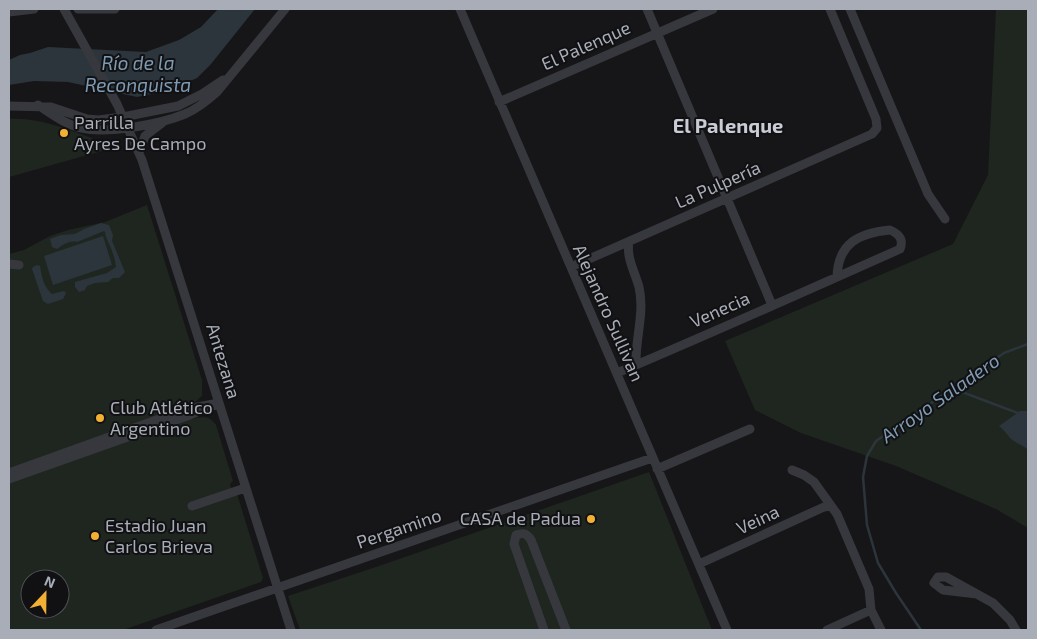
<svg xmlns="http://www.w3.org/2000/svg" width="1037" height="639" font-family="'Exo 2',sans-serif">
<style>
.grass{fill:#1e261f;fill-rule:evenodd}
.water{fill:#2c353c}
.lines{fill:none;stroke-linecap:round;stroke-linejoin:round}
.stream{stroke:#2c353c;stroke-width:2.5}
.minor{stroke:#37383d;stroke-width:9}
.poi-dot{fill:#f2b134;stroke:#111113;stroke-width:2}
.labels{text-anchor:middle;stroke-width:4;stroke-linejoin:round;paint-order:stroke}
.street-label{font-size:18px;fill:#a8adb8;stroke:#111113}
.poi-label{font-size:18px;fill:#a8adb8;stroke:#111113;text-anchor:start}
.water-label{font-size:19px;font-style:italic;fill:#7f9bb3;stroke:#111113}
.quarter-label{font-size:20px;font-weight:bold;fill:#c9ccd4;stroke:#111113}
</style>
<rect width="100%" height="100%" fill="#161618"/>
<path class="grass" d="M996 9H1028V528L996 509 896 466 801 433 755 410 725 341 953 244 988 175Z
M9 119C40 117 71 131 100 141L102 151 9 177Z
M147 205 202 380V396L195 402 188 404 192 419C202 417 209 415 216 425L233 481 230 484 232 492 237 494 263 578 261 582 123 630H9V254L24 250 50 236 68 230 105 222ZM30 579H60V609H30Z
M649 472 712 630H300L288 596 379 566Z"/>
<path class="water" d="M218 9H255L211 64 197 78 171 90 137 97 68 82 34 81 9 85V60L20 55 30 53 48 47 146 52 179 40 201 27Z
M101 223 109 225 113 235 112 241 125 272 119 278H113L108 282 95 283 87 286 85 290 79 292 75 287V282L107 273 116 267C115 262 115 258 113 254 111 246 106 240 105 232L104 231 77 242C69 240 63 245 57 249L52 247 50 239 61 235 75 234 84 229Z
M103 236 112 265 53 285 44 256Z
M37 265 40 266C42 277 43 286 52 294L64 291 66 293 63 299 48 304 43 301 32 269 33 267Z
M1020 411H1028V450C1023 445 1015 443 1010 438 1007 434 1004 430 999 426Z"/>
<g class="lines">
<path class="stream" d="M957 385 962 392 1018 413
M921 630 896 593 878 563 867 525 863 477 867 456 876 441 1004 353 1028 344"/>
<path class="minor" d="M64 9 117 104 142 160 291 630
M78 9H115
M460 9 727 630
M647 9 772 305
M850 9 928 194 945 219
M9 12 34 9
M499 102 713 9
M38 105C52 114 66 125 82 128 108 134 161 124 185 114 197 109 207 101 217 92L285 9
M9 106 51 107 87 119 98 120 123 117 178 106 202 94 223 80
M139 153 145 136 162 123
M629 242C626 258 635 272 639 287 645 313 635 339 636 365
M9 264 19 265
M571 267 872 134 877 128 876 119 830 9
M617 373C712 333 806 291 900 249 904 239 899 234 890 230 859 233 838 243 837 277
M657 469 750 429
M792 470 804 475 814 482 837 514 869 589 871 610 881 630
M9 473 187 409 219 403 187 416 9 479
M192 506 245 488
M699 564 824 507 831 506
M977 594 943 590 934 583 938 577H946L993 603 1010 620 1016 630
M156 630 652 458
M544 630 514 544 516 535C523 533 526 532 531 540L566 630
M827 630 871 610"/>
</g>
<g class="poi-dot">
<circle cx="64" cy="133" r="5"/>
<circle cx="100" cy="418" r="5"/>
<circle cx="591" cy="519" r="5"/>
<circle cx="95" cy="536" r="5"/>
</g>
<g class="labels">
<g class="street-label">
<text transform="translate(586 46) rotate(-24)" y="6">El Palenque</text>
<text transform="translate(718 185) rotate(-24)" y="6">La Pulpería</text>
<text transform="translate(720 310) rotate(-24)" y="6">Venecia</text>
<text transform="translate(608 313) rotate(66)" y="6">Alejandro Sullivan</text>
<text transform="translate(223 361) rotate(73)" y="6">Antezana</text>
<text transform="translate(758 520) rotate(-25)" y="6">Veina</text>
<text transform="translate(399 529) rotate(-19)" y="6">Pergamino</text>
</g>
<g class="poi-label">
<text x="74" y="129">Parrilla<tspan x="74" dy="21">Ayres De Campo</tspan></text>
<text x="110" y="414">Club Atlético<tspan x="110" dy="21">Argentino</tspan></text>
<text x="581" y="525" text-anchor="end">CASA de Padua</text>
<text x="105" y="532">Estadio Juan<tspan x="105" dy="21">Carlos Brieva</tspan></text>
</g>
<g class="water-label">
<text x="138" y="70">Río de la<tspan x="138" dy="22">Reconquista</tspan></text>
<text transform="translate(940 398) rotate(-35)" y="7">Arroyo Saladero</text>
</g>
<g class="quarter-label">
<text x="728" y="133">El Palenque</text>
</g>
</g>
<rect width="1037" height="639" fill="none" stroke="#a8adb8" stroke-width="20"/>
<g transform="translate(45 594) rotate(22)"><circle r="24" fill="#111113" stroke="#4d4f55"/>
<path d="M0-4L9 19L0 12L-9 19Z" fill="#f2b134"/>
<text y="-8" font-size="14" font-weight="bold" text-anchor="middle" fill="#a8adb8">N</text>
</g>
</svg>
